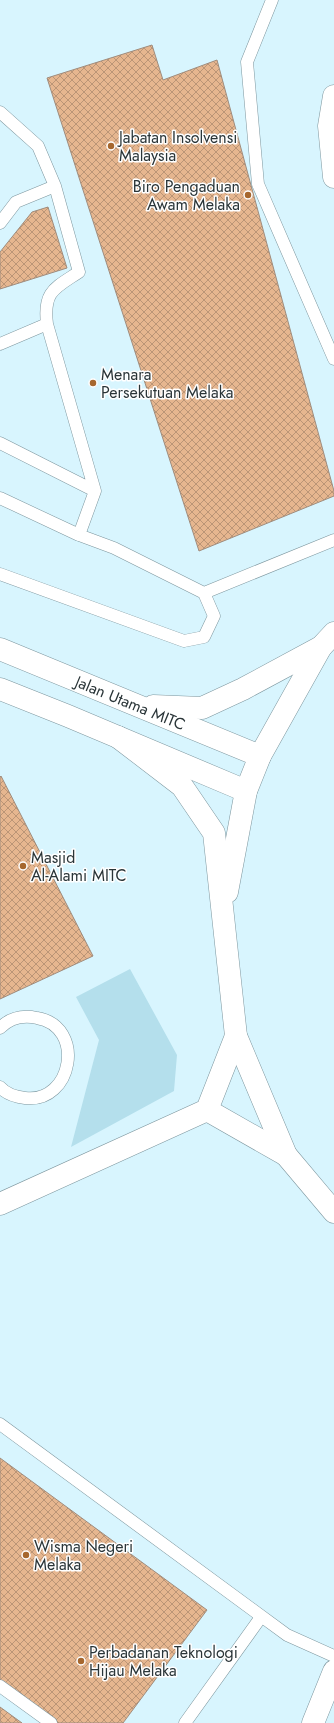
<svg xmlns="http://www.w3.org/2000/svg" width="334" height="1723" font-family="Jost,sans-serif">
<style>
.built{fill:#d8f5fe}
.park{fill:#b4dfec}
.building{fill:url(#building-cross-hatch);stroke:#9f8c7d}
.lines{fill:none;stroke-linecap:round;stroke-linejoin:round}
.service-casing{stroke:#7d969e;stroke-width:13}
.minor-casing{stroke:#7d969e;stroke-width:23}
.tertiary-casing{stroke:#7d969e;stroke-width:23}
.secondary-casing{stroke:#7d969e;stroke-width:23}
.service{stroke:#fff;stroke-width:12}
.minor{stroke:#fff;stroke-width:22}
.tertiary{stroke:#fff;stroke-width:22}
.secondary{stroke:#fff;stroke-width:22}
.poi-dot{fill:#a6672e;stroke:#fff;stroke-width:1.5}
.labels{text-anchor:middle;stroke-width:3;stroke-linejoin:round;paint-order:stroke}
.poi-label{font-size:16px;fill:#2a3538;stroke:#fff;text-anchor:start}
.street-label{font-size:16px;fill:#2a3538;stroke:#fff}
</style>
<defs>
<pattern id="building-cross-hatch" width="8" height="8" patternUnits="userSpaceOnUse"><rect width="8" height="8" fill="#e6b68f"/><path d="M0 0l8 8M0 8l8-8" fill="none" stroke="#bb9576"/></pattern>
</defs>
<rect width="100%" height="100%" fill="#effafd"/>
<path class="built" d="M0 0H334V1723H0Z"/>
<path class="park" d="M130 969 177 1055 174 1091 71 1147 99 1040 76 997Z"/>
<path class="building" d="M152 45 163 80 217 60 334 491V496L199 551 47 78Z
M48 207 67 268 0 289V252L32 212Z
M1 776 93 956 0 999V777Z
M0 1458 207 1610 123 1723H54L0 1683Z
M0 1707 22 1723H0Z"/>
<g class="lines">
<defs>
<path id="service" d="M272 0 247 62 258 184 334 359
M0 112 38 146 55 186 79 272C55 288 43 291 47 324L95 491 79 535
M0 223 16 202 55 186
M0 344 47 324
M0 443 95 491
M0 498 79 535 114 548 204 593 214 616 204 637 184 641 0 574
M204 593 334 540
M0 1028C10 1018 23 1015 37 1018 86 1026 73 1104 25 1098 16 1097 6 1094 0 1087
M0 1424 287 1635 334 1656
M0 1686 51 1723
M185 1723 261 1617"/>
<path id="minor" d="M207 1110 286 1155
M0 1204 207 1110 236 1036
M313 1723 334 1671"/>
<path id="tertiary" d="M334 96 329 126 334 177"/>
<g id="secondary">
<path id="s1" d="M0 649 260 756"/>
<path d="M0 689 68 716 246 791"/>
<path d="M153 706 202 708 243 689 321 647"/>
<path d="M118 737 182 786 214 833 236 1036 286 1155 334 1212"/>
<path d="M227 892 246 791 260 756 321 647 334 633"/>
</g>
</defs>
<use href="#service" class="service-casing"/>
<use href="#minor" class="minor-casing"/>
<use href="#tertiary" class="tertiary-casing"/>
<use href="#secondary" class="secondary-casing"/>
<use href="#service" class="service"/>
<use href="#minor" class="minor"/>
<use href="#tertiary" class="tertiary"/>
<use href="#secondary" class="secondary"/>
</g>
<g class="poi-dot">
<circle cx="111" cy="146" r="4"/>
<circle cx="248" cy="195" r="4"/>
<circle cx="93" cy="383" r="4"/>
<circle cx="23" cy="866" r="4"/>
<circle cx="26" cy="1555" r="4"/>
<circle cx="81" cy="1661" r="4"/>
</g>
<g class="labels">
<g class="poi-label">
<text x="119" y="143">Jabatan Insolvensi<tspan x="119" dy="18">Malaysia</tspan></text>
<text x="240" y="192" text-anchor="end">Biro Pengaduan<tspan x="240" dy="18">Awam Melaka</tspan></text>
<text x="101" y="380">Menara<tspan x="101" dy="18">Persekutuan Melaka</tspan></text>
<text x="31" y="863">Masjid<tspan x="31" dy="18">Al-Alami MITC</tspan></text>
<text x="34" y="1552">Wisma Negeri<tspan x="34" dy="18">Melaka</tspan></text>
<text x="89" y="1658">Perbadanan Teknologi<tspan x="89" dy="18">Hijau Melaka</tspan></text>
</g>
<g class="street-label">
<text dy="6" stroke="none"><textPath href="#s1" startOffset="141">Jalan Utama MITC</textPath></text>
</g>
</g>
</svg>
